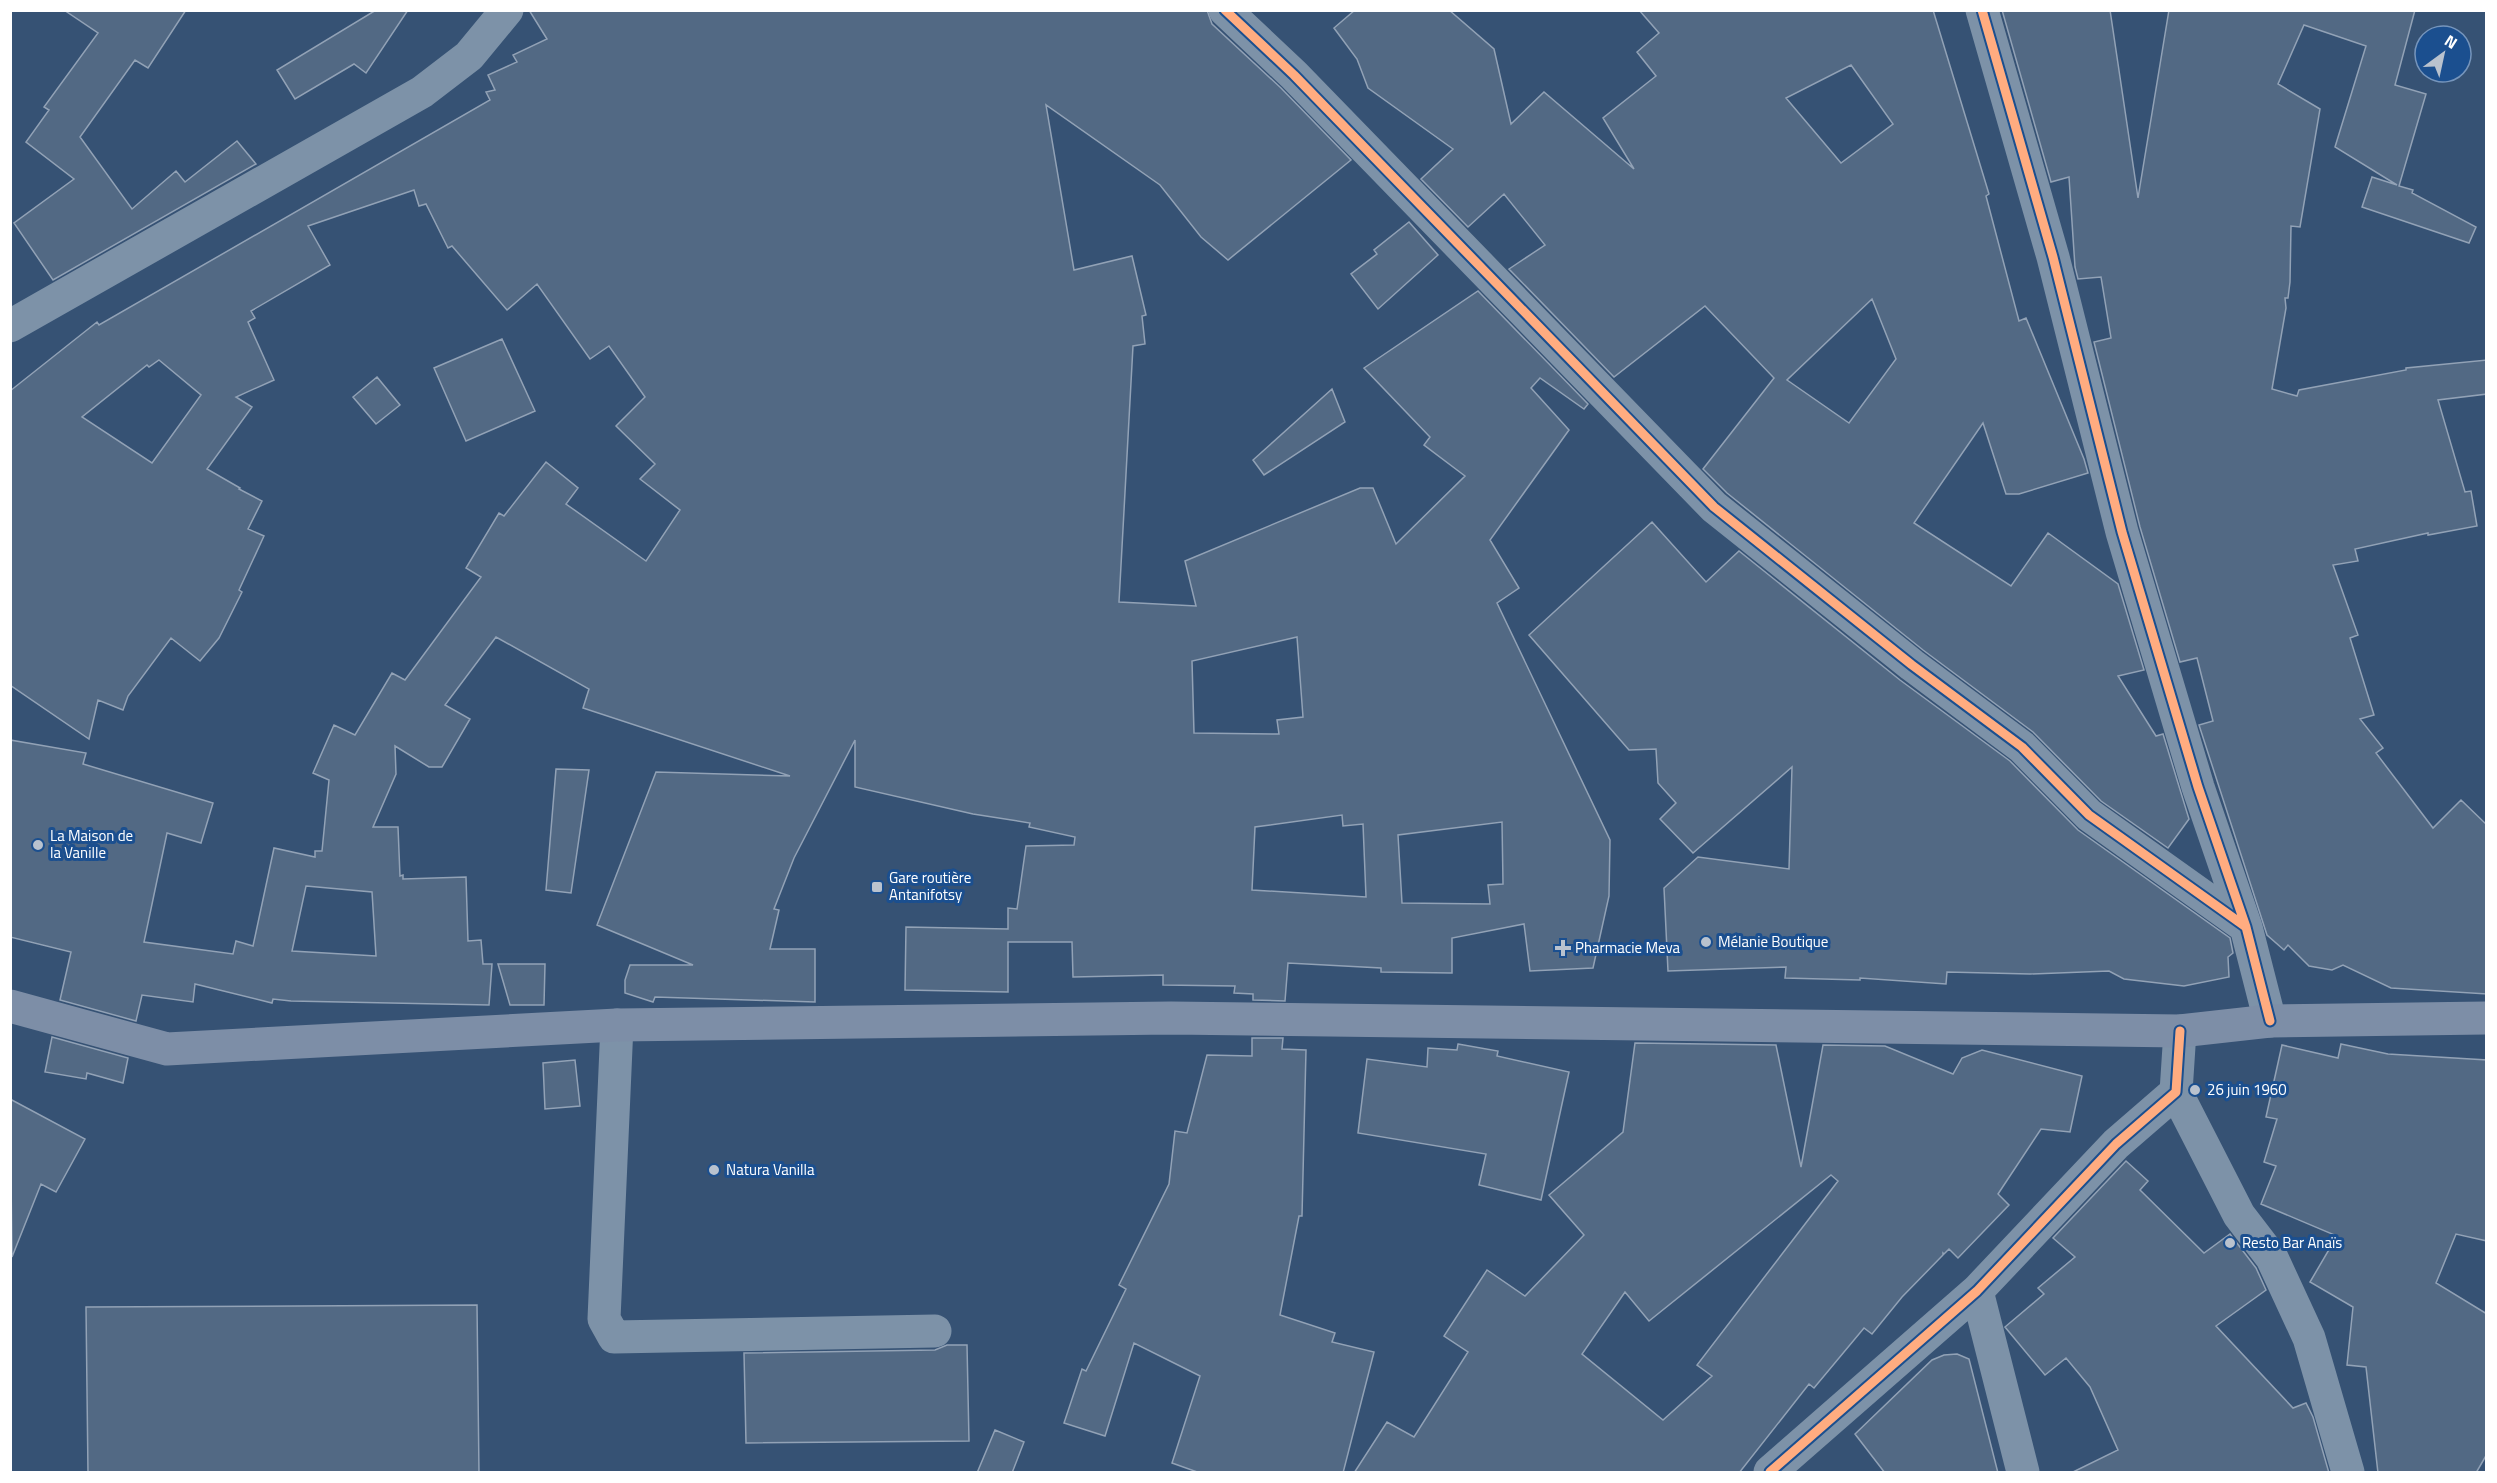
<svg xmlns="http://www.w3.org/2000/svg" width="2497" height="1483" font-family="'Titillium Web',sans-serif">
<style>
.building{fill:#526984;stroke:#92a2b6;stroke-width:1.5;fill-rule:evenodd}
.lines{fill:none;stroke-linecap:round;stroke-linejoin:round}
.minor{stroke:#7d92a8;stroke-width:33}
.major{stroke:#7d8ea7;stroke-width:33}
.cycleway-casing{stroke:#1b4f8f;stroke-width:13}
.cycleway{stroke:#ffac80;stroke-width:9}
.poi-dot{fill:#b9c2ce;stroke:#1b4f8f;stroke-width:2}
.labels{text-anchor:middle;stroke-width:6;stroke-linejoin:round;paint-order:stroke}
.poi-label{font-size:15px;fill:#fff;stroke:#1b4f8f;text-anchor:start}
</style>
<rect width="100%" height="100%" fill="#365274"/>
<path class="building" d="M64 10H186L148 68 135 60 80 137 132 209 176 171 185 182 237 141 256 164 53 280 14 223 74 179 26 142 49 110 44 107 98 33Z
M376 10H408L366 73 354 64 295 99 277 70Z
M529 10H1207L1212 24 1281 88 1351 160 1228 260 1201 237 1160 185 1046 105 1074 270 1132 256 1146 315 1142 316 1145 344 1133 346 1119 602 1196 606 1185 561 1360 488H1373L1396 544 1465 476 1424 445 1430 437 1364 368 1478 291 1588 404 1584 409 1540 378 1531 388 1569 430 1490 540 1519 588 1497 603 1610 840 1609 896 1593 968 1530 971 1524 924 1452 938V973L1381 972V968L1288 963 1285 1001 1253 1000V994L1234 993 1235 986 1163 985V975L1073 977 1072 942H1008V992L905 990 906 927 1008 929V908L1017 909 1026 846 1074 845 1075 837 1029 827 1030 823 973 814 855 787V740L794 858 774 909 779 910 770 949H815V1002L655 997 653 1002 625 993V980L630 965H693L597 925 656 772 790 776 583 708 589 689 496 637 445 705 470 719 442 767H429L395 746 396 774 373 827H398L400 876 403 875V879L466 877 468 941 481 940 483 964H492L489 1005 291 1001 273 999 272 1003 195 984 193 1002 142 995 136 1021 60 1000 71 952 10 937V740L86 753 83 764 213 803 201 843 167 833 144 942 233 954 236 941 253 946 274 848 315 857V851H322L329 780 313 773 334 725 355 735 392 673 405 680 481 577 466 568 499 513 504 516 546 462 578 488 566 504 646 561 680 510 640 479 655 464 616 426 645 397 609 346 590 359 537 284 507 310 452 246 448 248 426 204 419 206 414 190 308 226 330 265 251 311 255 318 248 322 274 380 236 397 252 407 207 469 240 488 239 489 262 501 248 529 264 536 239 590 242 592 219 638 200 661 171 638 128 696 123 710 98 700 89 739 10 685V391L97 322 99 325 490 100 486 92 495 90 488 75 517 62 513 55 547 39ZM159 360 201 395 152 463 82 417 147 365 149 367ZM1297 637 1303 717 1277 720 1279 734 1194 733 1192 661ZM1342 815 1343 826 1363 824 1366 897 1252 890 1255 827ZM1502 822 1503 884 1488 885 1490 904 1402 903 1398 835ZM306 886 372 892 376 956 292 951Z
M1355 10H1449L1494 49 1511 124 1544 92 1634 169 1603 118 1656 76 1637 52 1659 33 1639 10H1933L1989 194 1986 196 2019 321 2026 318 2084 459 2088 473 2019 494H2006L1983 423 1914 523 2011 586 2048 533 2118 584 2144 670 2118 676 2156 736 2163 734 2189 819 2168 848 2101 801 2033 732 1923 650 1727 493 1703 469 1774 378 1705 306 1614 377 1509 269 1545 245 1504 194 1468 227 1421 179 1453 149 1368 88 1357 59 1334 28ZM1851 65 1893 124 1841 163 1786 98ZM1872 299 1896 359 1849 423 1787 380Z
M2002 10H2110L2138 198 2169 10H2415L2395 85 2426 94 2399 186 2413 190 2412 193 2476 227 2469 243 2362 207 2372 177 2397 185 2335 147 2366 46 2304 25 2278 84 2320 109 2300 227 2291 226 2290 282 2288 298H2285L2286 308 2272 389 2297 396 2299 390 2406 370V368L2487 360V394L2438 400 2465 492 2471 491 2477 526 2428 535V533L2355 549 2358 561 2333 565 2358 635 2350 638 2374 715 2360 719 2383 748 2376 753 2433 828 2461 800 2487 825V994L2391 988 2343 965 2332 970 2309 966 2288 945 2284 950 2267 935 2199 725 2213 721 2197 658 2180 662 2140 527 2094 342 2111 338 2101 277 2078 279 2075 267 2069 177 2051 182Z
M1409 222 1438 255 1378 309 1351 274 1377 254 1374 250Z
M502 339 535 411 466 441 434 368Z
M377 377 400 405 376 424 353 397Z
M1332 389 1345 422 1264 475 1253 460Z
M1652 522 1706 582 1739 551 1900 680 2010 761 2078 830 2230 938 2233 953 2228 957 2229 977 2184 986 2124 979 2109 971 2030 974 1947 972 1946 984 1860 978V980L1785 978 1786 967 1668 971 1664 888 1698 857 1789 869 1792 767 1693 853 1660 819 1676 803 1658 783 1656 749 1629 750 1529 635Z
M556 769 589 770 571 893 546 890Z
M498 964H545L544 1005H510Z
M52 1037 128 1058 123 1083 87 1073 86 1079 45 1072Z
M1252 1038H1283L1282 1049 1306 1050 1302 1216H1299L1280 1315 1335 1333 1332 1342 1374 1352 1343 1473H1200L1172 1463 1200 1376 1134 1343 1105 1436 1064 1423 1082 1369 1086 1371 1126 1289 1119 1285 1169 1184 1175 1131 1187 1133 1207 1055 1252 1056Z
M1635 1043 1776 1045 1801 1167 1823 1045 1885 1046 1953 1074 1962 1058 1982 1050 2082 1076 2070 1132 2041 1129 1998 1194 2009 1205 1958 1258 1949 1249 1944 1254 1943 1253V1255L1902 1297 1872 1334 1864 1328 1814 1388 1809 1384 1739 1473H1354L1387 1422 1414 1437 1468 1352 1444 1336 1487 1270 1525 1296 1584 1235 1549 1195 1623 1132ZM1831 1175 1838 1181 1697 1365 1712 1376 1663 1420 1582 1354 1625 1292 1649 1321Z
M1458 1044 1498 1051 1497 1056 1569 1072 1541 1200 1479 1185 1486 1154 1358 1133 1367 1059 1427 1067 1428 1048 1457 1050Z
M2341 1044 2388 1054 2487 1060V1241L2456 1234 2436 1283 2487 1314V1454L2476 1473H2378L2366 1367 2347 1365 2353 1307 2310 1282 2337 1236 2261 1204 2276 1166 2264 1162 2277 1119 2266 1117 2282 1045 2338 1058Z
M575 1060 580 1106 545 1109 543 1063Z
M10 1099 85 1139 56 1192 41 1184 12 1257Z
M2126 1161 2148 1181 2140 1190 2204 1253 2230 1234 2256 1268 2266 1290 2216 1326 2293 1408 2306 1403 2313 1417 2329 1473H2071L2118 1450 2090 1387 2066 1358 2045 1375 2005 1327 2044 1294 2038 1288 2075 1257 2053 1238Z
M477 1305 479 1473H88L86 1307Z
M947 1345H967L969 1441 746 1443 744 1353 935 1350Z
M1957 1354 1969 1359 1998 1473H1885L1855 1434 1932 1360 1944 1355Z
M995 1430 1024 1442 1012 1473H977Z"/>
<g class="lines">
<path class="minor" d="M1225 10 1294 75 1714 507 1912 665 2022 747 2089 815 2246 927 2270 1021
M1982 10 2053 257 2122 532 2198 787 2246 927
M10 326 422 92 469 56 507 10
M617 1025 604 1319 614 1337 935 1331
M2176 1092 2239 1215 2272 1258 2309 1338 2348 1472
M1977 1291 2023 1472
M1770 1472 1977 1291 2116 1144 2176 1092 2180 1031"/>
<path class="major" d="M10 1006 167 1049 617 1025 1171 1018 2180 1031 2270 1021 2486 1018"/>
<defs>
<path id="cycleway" d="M1225 10 1294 75 1714 507 1912 665 2022 747 2089 815 2246 927 2270 1021
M1982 10 2053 257 2122 532 2198 787 2246 927
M1770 1472 1977 1291 2116 1144 2176 1092 2180 1031"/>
</defs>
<use href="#cycleway" class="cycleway-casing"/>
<use href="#cycleway" class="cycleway"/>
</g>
<g class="poi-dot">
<circle cx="38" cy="845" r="6"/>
<rect x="871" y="881" width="12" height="12" rx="3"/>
<circle cx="1706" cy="942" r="6"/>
<path d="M1560 939h6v6h6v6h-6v6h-6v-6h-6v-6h6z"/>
<circle cx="2195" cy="1090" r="6"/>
<circle cx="714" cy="1170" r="6"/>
<circle cx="2230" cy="1243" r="6"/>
</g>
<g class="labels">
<g class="poi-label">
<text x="50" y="841">La Maison de<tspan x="50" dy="17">la Vanille</tspan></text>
<text x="889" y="883">Gare routière<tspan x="889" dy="17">Antanifotsy</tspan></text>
<text x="1718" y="947">Mélanie Boutique</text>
<text x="1575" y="953">Pharmacie Meva</text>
<text x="2207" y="1095">26 juin 1960</text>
<text x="726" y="1175">Natura Vanilla</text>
<text x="2242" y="1248">Resto Bar Anaïs</text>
</g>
</g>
<rect width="2497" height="1483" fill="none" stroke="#ffffff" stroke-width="24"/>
<g transform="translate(2443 54) rotate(33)"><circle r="28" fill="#1b4f8f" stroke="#7695bc" stroke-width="1.5"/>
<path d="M0-4.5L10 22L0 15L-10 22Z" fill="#b9c2ce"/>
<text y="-9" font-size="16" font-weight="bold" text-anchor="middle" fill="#ffffff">N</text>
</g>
</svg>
